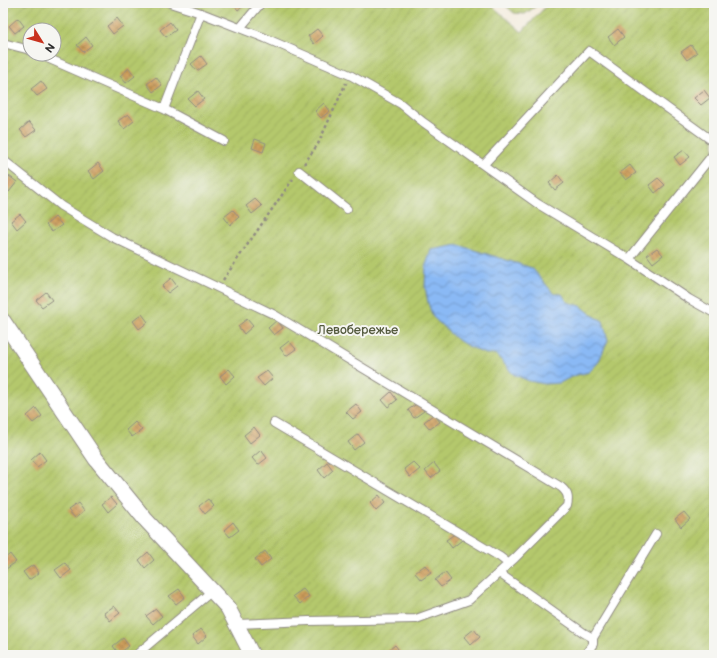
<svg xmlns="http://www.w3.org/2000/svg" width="717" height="658" font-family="'Balsamiq Sans',sans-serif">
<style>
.grass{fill:url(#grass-dots);stroke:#707a4c}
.garden{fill:url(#garden-furrows);stroke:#707a4c;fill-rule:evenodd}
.water{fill:url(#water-waves);stroke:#5a7290}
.building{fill:url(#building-cross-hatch)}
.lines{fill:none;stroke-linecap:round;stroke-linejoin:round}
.lane-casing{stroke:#908b83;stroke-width:10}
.street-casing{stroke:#908b83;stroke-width:17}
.path{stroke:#908b83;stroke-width:2.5;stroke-dasharray:3 3;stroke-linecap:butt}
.lane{stroke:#fff;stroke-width:8}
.street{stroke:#fff;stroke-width:15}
.labels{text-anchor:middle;stroke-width:4;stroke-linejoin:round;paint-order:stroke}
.park-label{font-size:13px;fill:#545a3e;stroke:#f6f6f2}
</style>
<defs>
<pattern id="grass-dots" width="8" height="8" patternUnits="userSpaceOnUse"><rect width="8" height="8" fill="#b4c86c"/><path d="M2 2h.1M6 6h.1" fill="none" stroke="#9bac5e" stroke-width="1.8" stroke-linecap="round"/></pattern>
<pattern id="garden-furrows" width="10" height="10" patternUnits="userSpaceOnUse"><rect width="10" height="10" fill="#b4c86c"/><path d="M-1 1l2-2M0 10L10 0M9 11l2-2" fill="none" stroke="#9bac5e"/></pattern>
<pattern id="water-waves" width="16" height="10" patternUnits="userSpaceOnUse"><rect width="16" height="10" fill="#8ab9f5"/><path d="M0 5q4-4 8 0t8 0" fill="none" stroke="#7197c7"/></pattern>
<pattern id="building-cross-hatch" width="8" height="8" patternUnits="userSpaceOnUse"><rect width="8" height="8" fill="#ce9e5c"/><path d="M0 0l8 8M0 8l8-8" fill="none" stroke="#a7814c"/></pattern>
</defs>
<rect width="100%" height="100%" fill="#f6f6f2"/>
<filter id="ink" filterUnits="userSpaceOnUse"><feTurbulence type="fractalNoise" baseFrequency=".025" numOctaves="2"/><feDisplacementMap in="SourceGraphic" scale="8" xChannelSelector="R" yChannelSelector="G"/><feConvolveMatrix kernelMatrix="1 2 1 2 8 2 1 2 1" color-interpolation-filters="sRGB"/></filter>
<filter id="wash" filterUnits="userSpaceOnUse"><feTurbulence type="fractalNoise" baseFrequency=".012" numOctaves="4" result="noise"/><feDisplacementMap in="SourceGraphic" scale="16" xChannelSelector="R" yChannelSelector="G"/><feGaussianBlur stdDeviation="0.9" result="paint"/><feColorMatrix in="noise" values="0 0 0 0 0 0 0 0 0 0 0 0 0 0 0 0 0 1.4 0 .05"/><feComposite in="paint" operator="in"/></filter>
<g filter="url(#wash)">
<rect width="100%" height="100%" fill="#f4ebdb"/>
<path class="grass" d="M503 3H535L536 6 525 14 514 13Z"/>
<path class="garden" d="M3 3H489L522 32 549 3H714V655H3ZM30 30H54V54H30Z"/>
<path class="water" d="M458 245 532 268 554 294H562L567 302 581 306 592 315 603 321 608 340 598 363 589 372 573 376 560 383 545 384 529 381 513 374 496 354H485L468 346 456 339 433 317 428 303 425 286 426 265 431 250Z"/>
<g id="blocks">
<path class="building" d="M232 3H247L238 10Z
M18 18 24 26 15 33 9 26Z
M117 18 123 26 113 34 107 26Z
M170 22 176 30 166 37 160 30Z
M317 29 323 36 314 44 308 36Z
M618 29 624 37 614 45 608 37Z
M86 37 92 45 83 52 77 45Z
M691 45 697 53 687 60 681 52Z
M201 56 207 64 197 71 191 64Z
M129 68 135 76 126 83 120 76Z
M156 77 162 85 153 92 147 84Z
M41 81 47 89 37 96 31 89Z
M704 90 710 98 701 105 694 98Z
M198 91 204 99 195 106 188 99Z
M324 103 330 111 321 118 315 111Z
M128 114 134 121 124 129 118 121Z
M29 122 36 130 26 137 20 130Z
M255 139 266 143 263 152 252 148Z
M684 150 690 157 680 165 674 157Z
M98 163 104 171 94 179 88 171Z
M630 165 636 173 626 180 620 173Z
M558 175 564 183 555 190 549 183Z
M9 176 17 182 9 192 3 187V184Z
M658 178 665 185 655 193 649 185Z
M255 199 262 206 252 214 246 206Z
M233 210 239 217 230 225 224 217Z
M20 214 26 221 17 229 11 221Z
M55 217 62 225 52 232 46 225Z
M657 248 663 255 653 263 647 255Z
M171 278 177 286 168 293 162 286Z
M46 292 52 300 42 307 36 300Z
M142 314 148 322 139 329 133 321Z
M247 319 253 326 244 334 238 326Z
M277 320 283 328 274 335 268 328Z
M289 341 296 349 286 356 280 348Z
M229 369 235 376 226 384 220 376Z
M267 371 273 378 264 386 257 378Z
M391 392 397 400 388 407 382 400Z
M418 403 424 411 414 418 408 410Z
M356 404 362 412 353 419 346 412Z
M36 408 42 416 33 423 27 416Z
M434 414 440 422 430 429 424 422Z
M135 422 142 430 132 437 126 430Z
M254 427 260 435 250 443 244 435Z
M358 434 364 442 354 450 348 442Z
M261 450 267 458 258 465 252 458Z
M40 452 46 460 37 467 31 460Z
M327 462 333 470 324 478 318 470Z
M413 462 420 469 410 477 404 469Z
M434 463 440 471 431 478 425 471Z
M379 495 385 503 376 511 370 503Z
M111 497 117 504 108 512 102 504Z
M208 499 214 506 205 514 199 506Z
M78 503 84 511 75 518 68 510Z
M684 512 690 519 681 527 675 519Z
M233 522 239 530 230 537 224 530Z
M456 533 462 540 452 548 446 540Z
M265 551 271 559 261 567 255 559Z
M148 552 154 560 145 568 139 560Z
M10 554 16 562 6 569 3 565V560Z
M65 563 71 570 61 578 55 570Z
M33 565 39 573 29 580 23 572Z
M425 565 431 573 421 580 415 573Z
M445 572 451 580 441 587 435 580Z
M179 589 185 597 176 604 169 596Z
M303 589 309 596 300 604 293 596Z
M114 606 120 613 110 621 104 613Z
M156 609 162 616 153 624 146 616Z
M201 629 207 636 198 644 192 636Z
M474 629 480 637 471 645 464 637Z
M123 638 129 646 119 654 113 646Z
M395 645 401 653 398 655H387L385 653Z"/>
</g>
</g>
<g filter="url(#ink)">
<use href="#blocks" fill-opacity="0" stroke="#908b83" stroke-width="1"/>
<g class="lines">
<defs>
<path id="lane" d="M170 3 201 13 265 38 350 75 401 104 423 122 538 204 629 259 689 299 714 313
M240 28 261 3
M3 43 30 50
M38 54 164 109 224 141
M164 109 201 13
M3 160 61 206 112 237 273 314 561 487C568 493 569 497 567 506L515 558 469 600 416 619 309 621 237 624
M484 164 589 51 714 142
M299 171 347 209
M629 259 714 153
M274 423 500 557 509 564
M499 573 584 633 593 638 656 534
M136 655 212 591
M585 655 593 644V638
M712 655 714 652"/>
<path id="street" d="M3 321 96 459 145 519 228 608 252 655"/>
</defs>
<use href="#lane" class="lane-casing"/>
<use href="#street" class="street-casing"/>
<path class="path" d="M304 164 318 144 346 83
M223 280 293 179"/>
<use href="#lane" class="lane"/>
<use href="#street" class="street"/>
</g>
</g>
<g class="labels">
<g class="park-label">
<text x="358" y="334">Левобережье</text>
</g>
</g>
<rect width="717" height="658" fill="none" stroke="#f6f6f2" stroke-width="16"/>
<g transform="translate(42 42) rotate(127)"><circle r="19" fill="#f6f6f2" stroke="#a5a5a2"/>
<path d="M0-3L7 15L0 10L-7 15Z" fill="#c8321e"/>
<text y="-6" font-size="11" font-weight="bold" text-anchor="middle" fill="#2b2b2b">N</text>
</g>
</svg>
